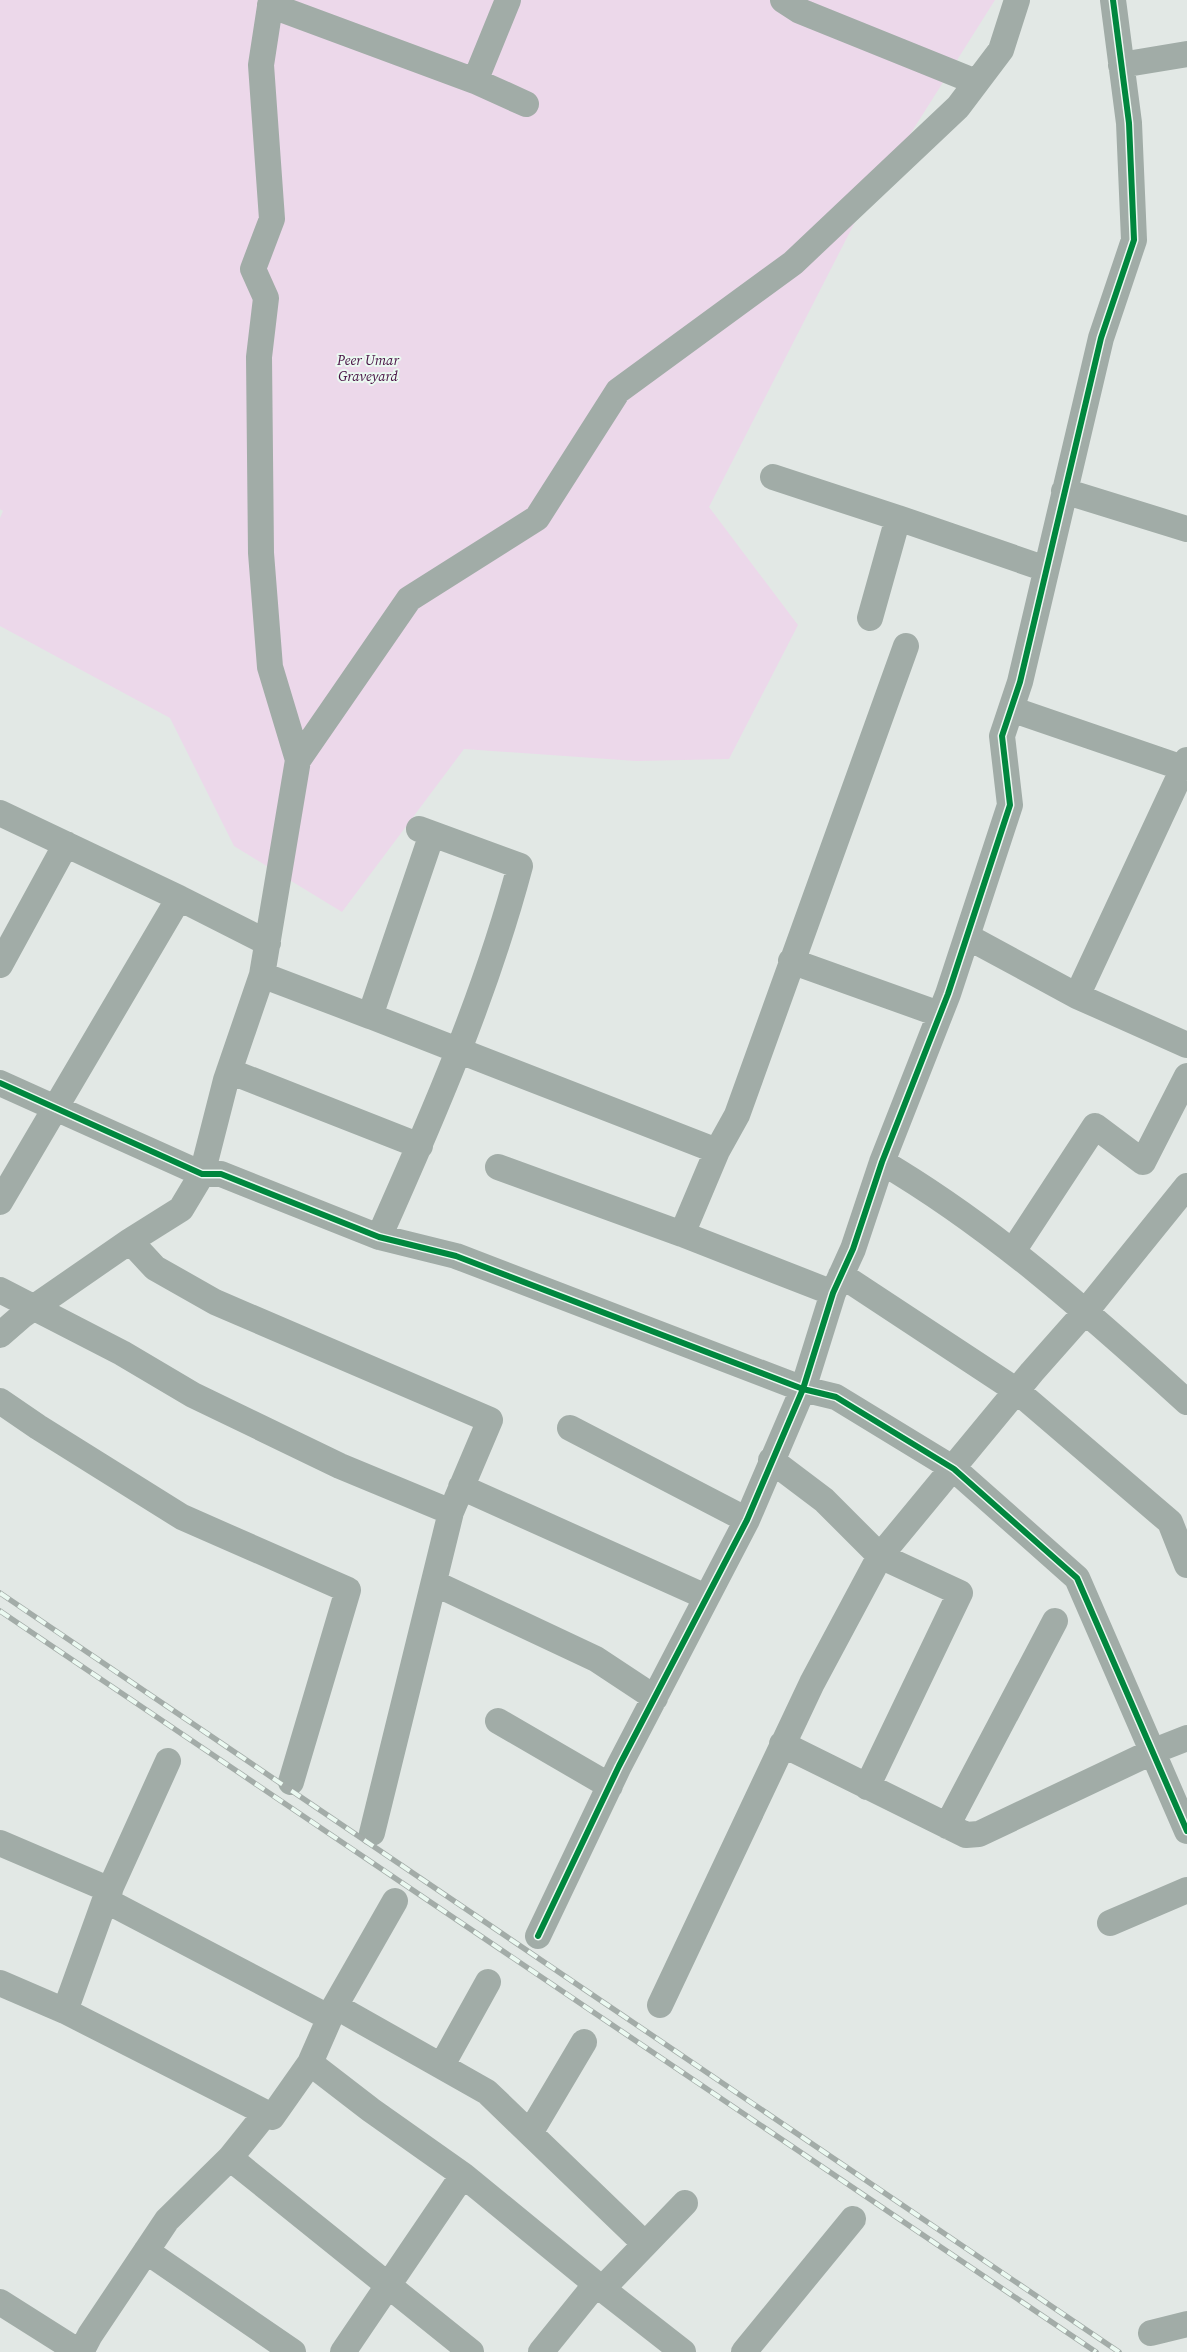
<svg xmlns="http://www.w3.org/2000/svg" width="1187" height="2352" font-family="'Source Serif 4',serif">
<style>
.green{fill:#ecd8ea}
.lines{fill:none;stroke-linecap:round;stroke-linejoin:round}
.minor{stroke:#a1aca7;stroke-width:26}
.rail-casing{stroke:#a3aca8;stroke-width:5.5}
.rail{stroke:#ebf9f1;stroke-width:4;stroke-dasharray:11;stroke-linecap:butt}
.cycleway-casing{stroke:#ebf9f1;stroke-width:9}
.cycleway{stroke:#00873e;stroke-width:6}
.labels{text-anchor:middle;stroke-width:4;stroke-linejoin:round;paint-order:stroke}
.park-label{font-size:14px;font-style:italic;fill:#470f43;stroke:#ebf9f1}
</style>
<rect width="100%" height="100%" fill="#e2e8e5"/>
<path class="green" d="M0 0H995L856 220 709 507 798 625 729 759 636 761 464 749 342 912 234 846 170 718 0 626V518L3 511 0 509Z"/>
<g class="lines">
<path class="minor" d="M783 0 800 11 976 82
M270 5 475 81 526 104
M1121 65 1187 54
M475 81 508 0
M773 477 898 518 870 618
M1064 491 1187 529
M898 518 1046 569
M1011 709 1183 768
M298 760 409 599 537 518 618 391 793 263 958 107 1001 50 1017 0
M0 813 179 898 268 943
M968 937 1077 996 1187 1045
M791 961 939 1014
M0 965 66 844
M262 975 298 760 270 667 261 553 259 357 266 298 253 269 272 219 261 65 271 0
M1077 996 1187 760
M370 1016 717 1151
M229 1071 420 1146
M0 1083 202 1174H221L379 1237 456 1256 803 1389 836 1397 954 1469 1077 1578 1187 1831
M882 1162C994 1228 1091 1315 1187 1402
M498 1167 682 1234 833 1293
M0 1202 179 898
M682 1234 717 1151 737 1115 906 646
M379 1237C433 1116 486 994 520 866L419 829
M130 1241 181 1209 202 1174 226 1080 262 975 370 1016 432 834
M1013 1251 1095 1126 1143 1162 1187 1076
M841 1275 1017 1391 1170 1522 1187 1565
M0 1290 122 1353 193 1395 340 1466 451 1512
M0 1335 23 1315 130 1241 155 1268 215 1302 490 1420 451 1512 372 1833
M0 1401 38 1427 182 1517 348 1590 291 1782
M570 1428 747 1520
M771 1460 824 1500 880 1556 960 1593 867 1787
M461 1487 706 1597
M434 1583 596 1659 655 1698
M498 1721 610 1786
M782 1744 966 1835 979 1834 1154 1751 1187 1738
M168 1761 105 1900 330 2018
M947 1826 1055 1621
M0 1843 110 1890
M105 1900 65 2011 266 2113
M1110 1923 1187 1890
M538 1936 619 1766 747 1520 803 1389 833 1293 853 1249 882 1162 948 994 1010 805 1002 736 1020 682 1101 338 1134 240 1129 123 1113 0
M0 1983 65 2011
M660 2005 812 1683 880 1556 1032 1372 1086 1311 1187 1186
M335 2006 487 2092 645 2244
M310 2063 371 2110 463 2175 343 2352
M442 2065 488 1982
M530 2133 584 2042
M230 2158 471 2352
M463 2175 596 2284 683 2352
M146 2251 293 2352
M602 2289 685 2203
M0 2302 79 2352
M1151 2333 1187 2324
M81 2352 90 2335 167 2220 230 2158 266 2113 272 2117 310 2063 335 2006 395 1901
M541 2352 596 2284
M744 2352 853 2219"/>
<defs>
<path id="rail" d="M0 1593 1119 2352
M0 1611 1096 2352"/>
</defs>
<use href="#rail" class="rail-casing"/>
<use href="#rail" class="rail"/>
<defs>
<path id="cycleway" d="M0 1083 202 1174H221L379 1237 456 1256 803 1389 836 1397 954 1469 1077 1578 1187 1831
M538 1936 619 1766 747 1520 803 1389 833 1293 853 1249 882 1162 948 994 1010 805 1002 736 1020 682 1101 338 1134 240 1129 123 1113 0"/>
</defs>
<use href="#cycleway" class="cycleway-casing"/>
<use href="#cycleway" class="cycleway"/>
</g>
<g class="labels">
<g class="park-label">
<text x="368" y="365">Peer Umar<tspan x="368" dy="16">Graveyard</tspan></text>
</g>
</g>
</svg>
